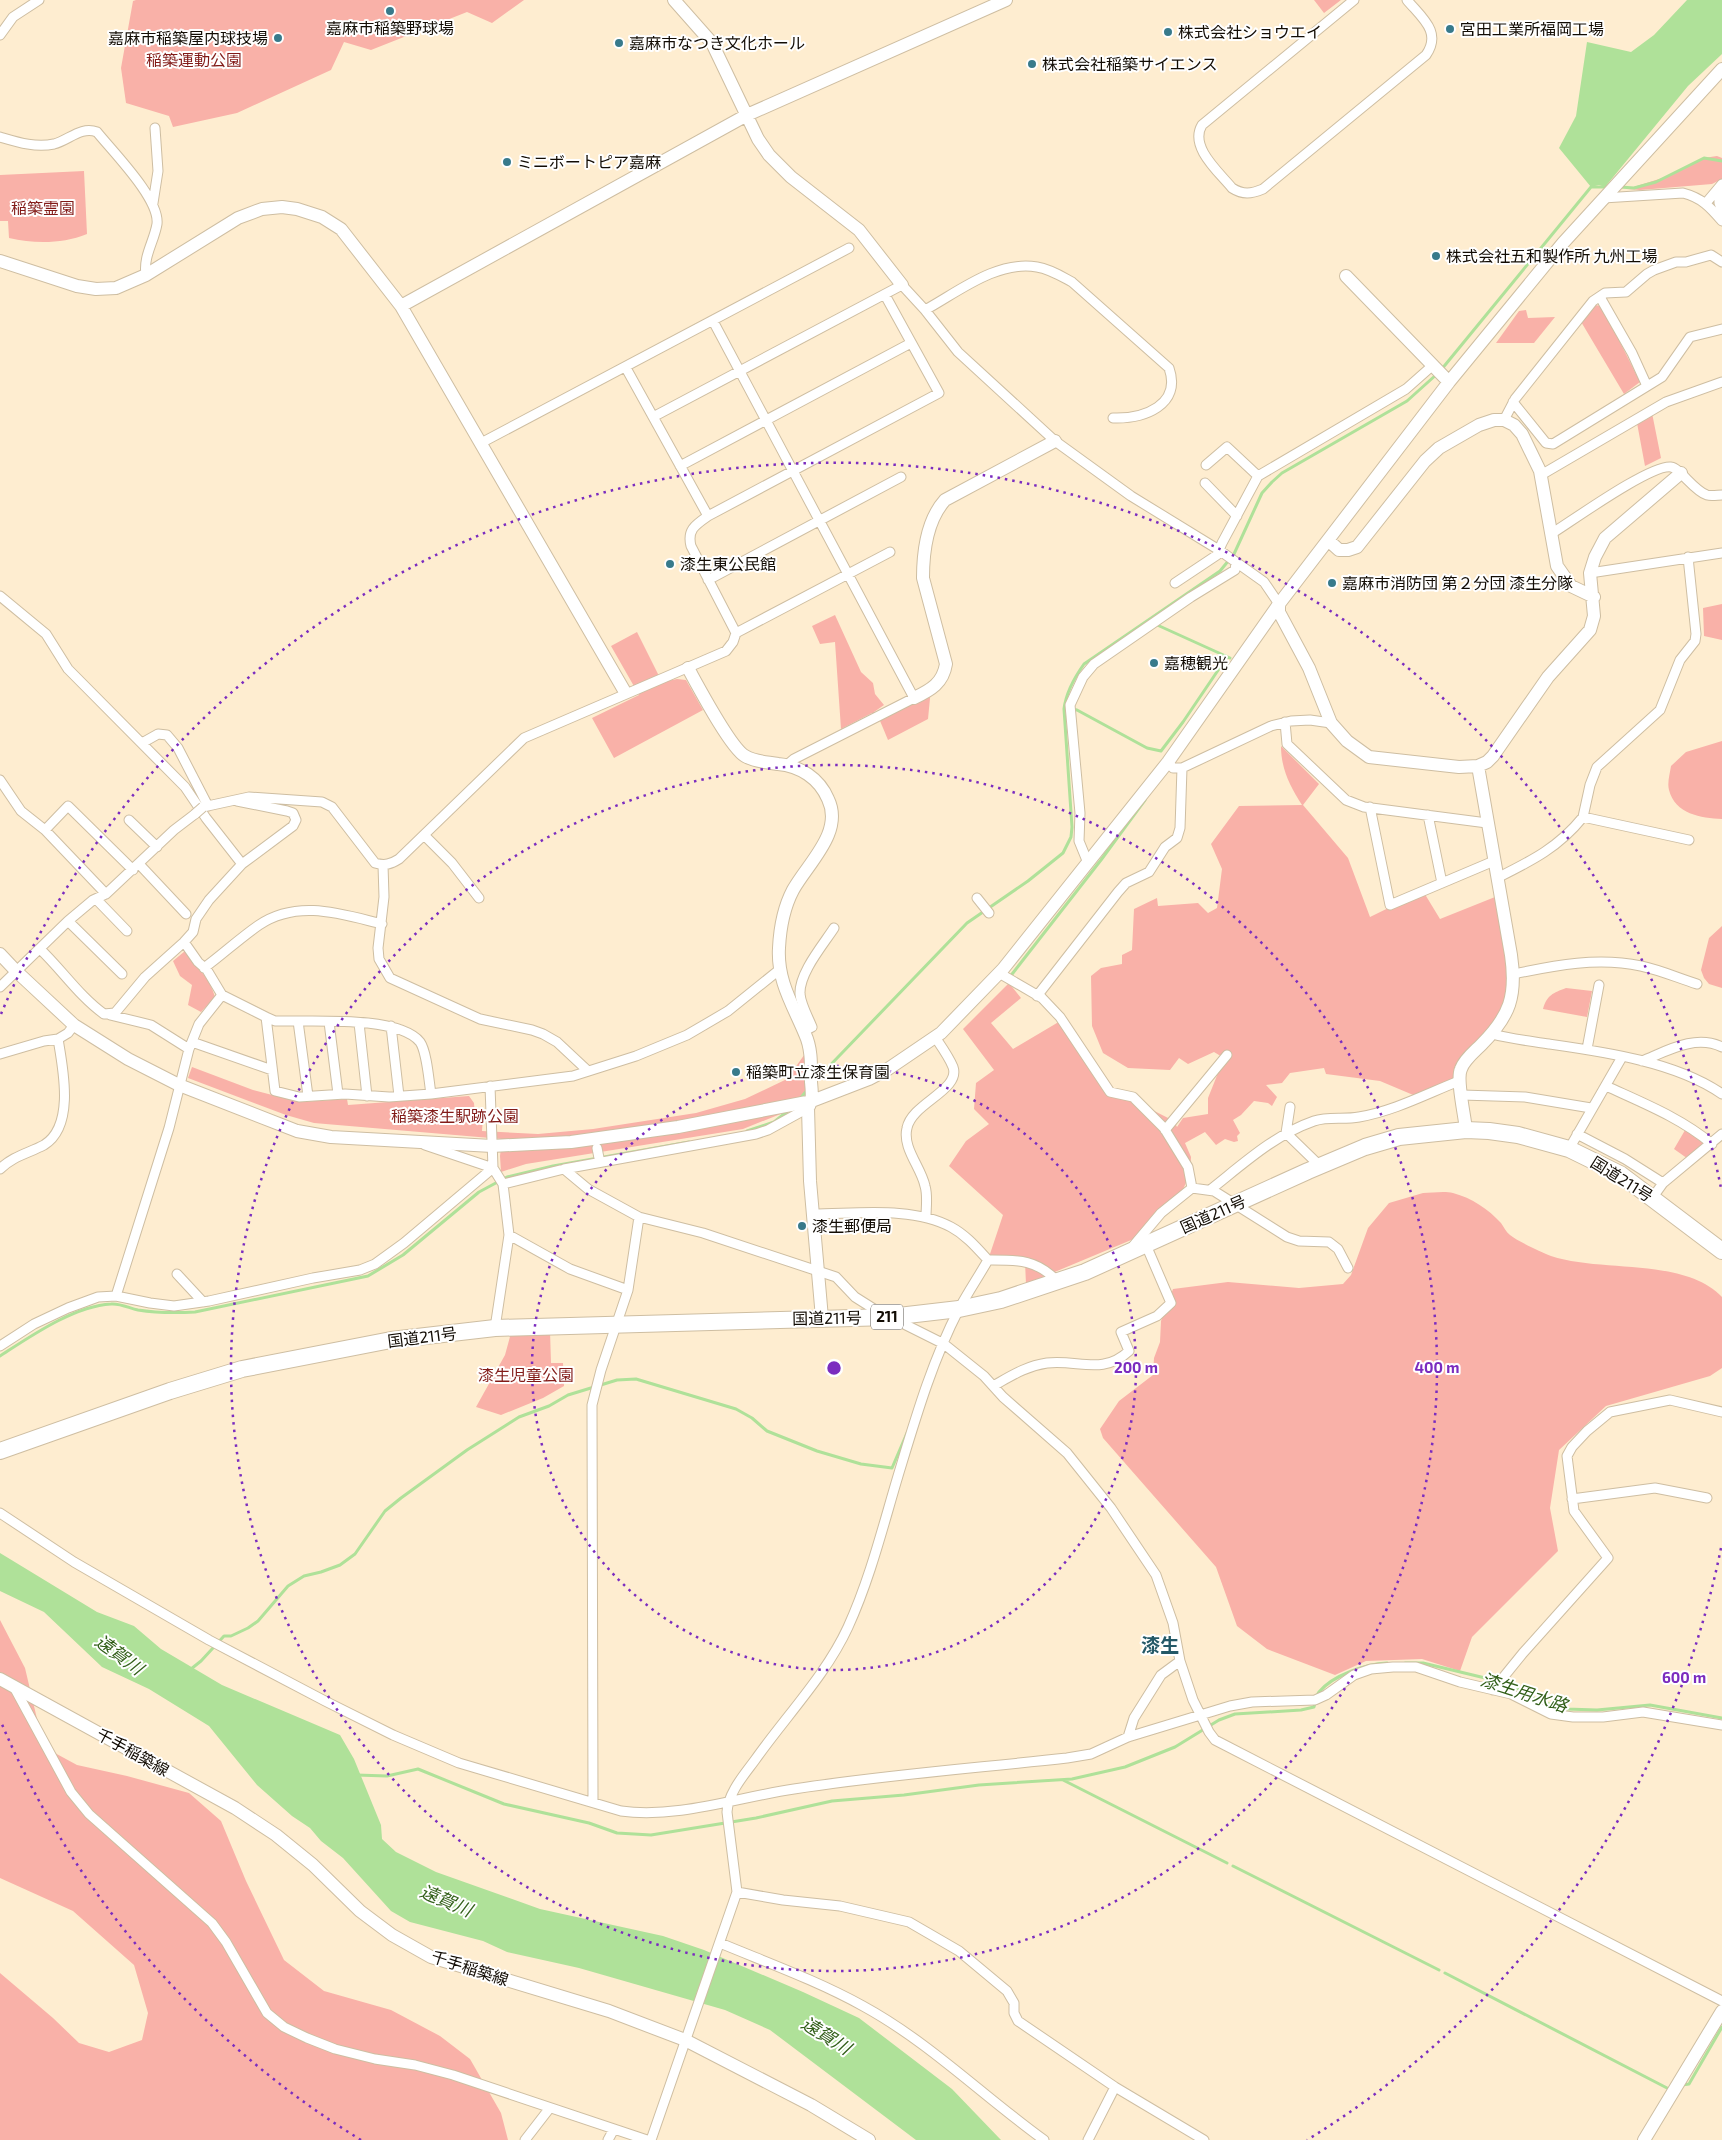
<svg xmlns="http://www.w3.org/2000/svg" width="1722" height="2140" font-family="'Exo 2','Noto Sans JP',sans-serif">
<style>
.green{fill:#f9b1a8}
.water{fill:#afe199}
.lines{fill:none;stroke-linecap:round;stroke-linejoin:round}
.stream{stroke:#afe199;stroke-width:3}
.street-casing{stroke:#cebea2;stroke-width:11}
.secondary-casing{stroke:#cebea2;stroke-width:14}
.highway-casing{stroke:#cebea2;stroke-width:18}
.street{stroke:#fff;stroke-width:9}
.secondary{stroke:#fff;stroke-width:12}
.highway{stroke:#fff;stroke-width:16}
.street-bridge-casing{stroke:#cebea2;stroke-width:11;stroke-linecap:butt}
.street-bridge{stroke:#fff;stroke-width:9}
.ring{fill:none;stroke:#7b2cbf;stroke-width:2.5;stroke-dasharray:2.5 5}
.poi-dot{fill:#387a8b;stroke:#fff;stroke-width:2}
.labels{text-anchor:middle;stroke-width:4;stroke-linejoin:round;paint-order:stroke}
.shield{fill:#fff;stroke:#59554f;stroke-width:1}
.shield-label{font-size:15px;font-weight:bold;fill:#120c04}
.poi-label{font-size:16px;fill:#120c04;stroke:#fff;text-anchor:start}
.park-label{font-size:16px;fill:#821b18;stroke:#fff}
.street-label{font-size:16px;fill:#120c04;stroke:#fff}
.water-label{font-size:18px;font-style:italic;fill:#33601a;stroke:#fff}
.quarter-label{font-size:19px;font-weight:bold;fill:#245967;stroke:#fff}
.centre{fill:#7b2cbf;stroke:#fff;stroke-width:2.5}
.ring-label{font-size:15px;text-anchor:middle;font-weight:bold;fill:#7b2cbf;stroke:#fff;stroke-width:4;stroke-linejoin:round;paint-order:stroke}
</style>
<rect width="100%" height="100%" fill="#feedd0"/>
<path class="green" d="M136 0H524L492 23 467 12 371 50 344 42 331 70 237 113 173 127 169 116 126 103 121 68 133 1Z
M1314 0H1341L1324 13Z
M1717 156 1722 158V179L1712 184 1640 190 1627 189 1672 175 1704 158Z
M84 171 87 234C62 244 35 244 9 238L8 221H0V175Z
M1594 305 1602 306 1640 382 1624 394 1580 320Z
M1526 310 1528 318 1555 317 1534 343H1496L1519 311Z
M1652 413 1661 458 1645 466 1637 423Z
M1722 604V640L1704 636 1703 608Z
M835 615 861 672 873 683 875 694 884 705 874 712 880 715 931 688 928 719 888 740 878 716 872 713 841 729 835 642 820 644 812 626Z
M637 632 662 682 677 679 686 680 703 710 614 758 592 718 639 695 611 646Z
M1722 741V819C1701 818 1675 814 1669 790 1667 783 1670 773 1671 766L1686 752Z
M1281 746 1319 784 1303 805 1348 858 1370 917 1423 891 1440 919 1500 895 1511 1004 1464 1063 1459 1081 1418 1097 1380 1081 1326 1074 1324 1068 1290 1073 1282 1083 1266 1085 1277 1097 1272 1106 1268 1103 1254 1101 1241 1115 1233 1120 1240 1133 1237 1136 1238 1141 1234 1142 1225 1139 1216 1145 1205 1132 1185 1143 1191 1157 1190 1174 1180 1196 1136 1238 1026 1284 1025 1262 988 1260 1003 1215 949 1166 966 1141 989 1124 974 1109 976 1083 994 1070 963 1029 1009 983 1021 998 991 1023 1013 1049 1062 1020 1105 1086 1174 1121 1177 1127 1183 1118 1208 1114V1098L1224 1058 1214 1052 1188 1064 1179 1058 1170 1070 1128 1068 1103 1053 1092 1026 1091 976 1101 968 1122 964V955L1132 950 1134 909 1157 898 1158 906 1198 903 1208 913 1217 908 1222 869 1211 844 1239 806 1302 805C1290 786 1281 769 1281 746Z
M1722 926V988L1709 984 1704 978 1701 970 1709 938Z
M185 951C197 966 210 979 215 997L201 1012 188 1005 192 985 180 976 173 961Z
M1566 988 1592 991 1587 1017 1543 1009C1547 995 1553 993 1566 988Z
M807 1051 809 1088 788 1111 743 1129 526 1164 501 1172 500 1156 502 1139 314 1123 286 1115 188 1078 192 1067 253 1090 299 1102 347 1099 348 1105 469 1096 474 1103 475 1116H483L482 1131 538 1134 593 1129 696 1113 745 1099 787 1079Z
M1688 1125 1712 1144 1691 1161 1674 1149Z
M1423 1193C1432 1193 1444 1191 1453 1193 1472 1198 1488 1209 1501 1223 1504 1227 1506 1232 1510 1235 1519 1242 1541 1252 1551 1256 1602 1273 1684 1257 1722 1297V1368L1710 1376 1606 1406 1559 1450 1550 1508 1558 1551 1472 1637 1460 1671 1422 1659 1366 1661 1335 1675 1267 1649 1237 1626 1216 1567 1103 1438 1100 1429 1119 1401 1153 1375 1154 1358 1160 1342 1161 1321 1173 1289 1228 1282 1299 1288 1343 1284 1351 1275 1368 1228 1389 1203Z
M550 1331 551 1363H563L564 1386 543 1398 501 1415 476 1407 505 1355 511 1333Z
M0 1620 25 1668 38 1723 53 1752 77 1765 127 1776 189 1793 221 1821 246 1881 284 1960 324 1991 391 2010 440 2036 470 2059 501 2113 508 2140H0V1973L53 2018 79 2043 109 2052 142 2040 148 2013 134 1965 73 1911 0 1878Z"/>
<path class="water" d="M1687 0H1722V54L1688 86 1605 187 1599 185 1591 187 1559 148 1576 116 1587 42 1631 52 1654 35Z
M0 1553 97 1612 134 1626 161 1649 222 1685 340 1735 354 1759 381 1825 382 1839 396 1852 436 1872 540 1909 663 1936 704 1950 803 1992 859 2018 952 2089 1001 2140H916L770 2030 725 2010 579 1968 507 1952 483 1941 410 1922 391 1911 343 1858 321 1841 310 1828 292 1816 257 1785 209 1726 149 1689 102 1667 44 1612 0 1591Z"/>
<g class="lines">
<path class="stream" d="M1620 187 1634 188 1656 182 1704 158 1722 161
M1441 370 1591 187H1608
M1155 624 1230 658
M1072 709 1077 710 1147 748 1161 751 1183 722 1227 657
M1009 978 1101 860 1145 800
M815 1081 967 923 1028 881 1063 853 1071 837 1072 827 1064 709C1066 692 1074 678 1084 664L1220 571 1234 554 1262 493 1272 482 1282 473 1407 401 1437 374
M799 1100 808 1089
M747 1131 774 1122 789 1110
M0 1356C31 1336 74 1306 111 1304 120 1303 129 1308 138 1310 157 1313 176 1313 195 1312L368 1276 403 1255 479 1192 507 1177 553 1166 689 1142
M1405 1663H1423L1510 1684 1539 1701 1566 1709 1597 1710 1650 1705 1722 1718
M191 1669 201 1661 224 1636H231L248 1628 258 1621 288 1586 304 1576 321 1572 340 1565 355 1554 385 1511 401 1498 467 1450 519 1417 549 1406 568 1395 617 1380 636 1379 736 1409 752 1418 767 1431 817 1451 861 1464 892 1468 907 1433
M356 1775 387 1776 418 1769 504 1804 589 1823 617 1833 651 1835 756 1818 832 1801 904 1795 979 1785 1072 1779 1125 1767 1175 1747 1219 1720 1235 1714 1301 1710 1314 1707C1315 1703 1316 1696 1319 1692 1333 1675 1366 1664 1387 1663
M1063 1780 1227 1863
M1233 1866 1439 1970
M1445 1973 1667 2088
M1682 2085 1689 2084 1722 2027"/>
<defs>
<path id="street" d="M1354 0 1202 125C1189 147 1219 172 1232 188 1243 195 1251 194 1263 189L1426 55C1442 32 1422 18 1407 0
M0 35 13 17 39 0
M0 137C17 142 35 148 54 144 69 140 81 126 97 132 113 152 160 199 157 224 154 242 143 256 146 275
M1719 189V203L1722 211
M1603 198 1683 193C1702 198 1710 207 1722 221
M153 203 158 171 155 128
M1706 203 1722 184
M1600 297 1632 353 1647 386
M925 310C958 292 997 260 1037 267 1050 269 1061 276 1072 282L1169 368C1182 405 1144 419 1113 418
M713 321 914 698 794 759 787 765
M626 368 708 516
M1513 402 1546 443 1553 444 1662 377 1690 337 1722 329
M653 417 902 285 925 310 958 352 1055 441 1131 496 1219 550 1264 582 1279 604
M1504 420 1515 399 1593 301 1605 293 1626 292 1647 274 1654 270 1676 262H1686L1711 255 1722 262
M481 443 849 248
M1206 465 1227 447 1258 476
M680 466 911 343
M1541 475 1666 402 1722 382
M1205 483 1237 516
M1551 534C1572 521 1651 464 1671 467 1680 468 1694 491 1707 495 1711 496 1718 495 1722 495
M1590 573 1722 553
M708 580 901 477
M1175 583 1217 555 1222 543 1258 476 1406 389 1432 366
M0 596 46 634 68 669 185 787 206 818 242 864 209 900 196 919 193 932 184 942 145 977 115 1013 104 1014C80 997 62 970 40 949
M736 633 691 546C687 530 695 525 708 516L939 393 885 295
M1285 722 1287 744 1346 800 1364 807 1487 823
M142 743 158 734 167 735 178 748 208 806
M1168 762 1173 768H1182L1271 726 1291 721 1310 720 1331 723
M0 780 21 811 45 830 106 894
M237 801 287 811 293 813 296 820 293 826 242 864
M203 807 249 797 322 802 332 807 375 863C385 866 391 864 399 859L524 738 726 651 733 642 736 633 890 552
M1370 807 1390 905 1494 861
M1428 815 1442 883
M1583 817 1590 785 1597 767 1660 710 1680 660 1695 641 1696 634 1688 557
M129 820 157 847
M45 830 68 806 133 870
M424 835 452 863 479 898
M1088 863 1079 841 1080 813 1070 705 1083 677 1094 664 1191 597 1235 570 1236 563
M139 864 186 914
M383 865 384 897 378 948 379 959 390 978 480 1019 532 1030 543 1034 557 1042 588 1071
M1497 878C1531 861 1558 848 1583 817L1689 840
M977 898 989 913
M96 899 127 931
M68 921 122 974
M184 942 198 962 207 970 222 995 266 1017 275 1091 299 1097 345 1094 389 1097 431 1094 573 1076 636 1056 687 1035 728 1011 779 970
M204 968C223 954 240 938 259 925 298 899 341 914 382 924
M999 973 1042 998 1060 1017 1110 1092 1133 1097 1164 1128 1188 1167 1192 1188 1161 1213 1134 1245
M1514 974C1556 965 1598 957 1641 966 1660 970 1678 978 1697 984
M0 987 68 921 93 900 106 894 174 830 195 814
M1037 996 1118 892 1126 883 1149 872 1165 847 1177 838 1180 828 1182 768
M110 1015 151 1025 189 1049
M266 1017 275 1021C309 1022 398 1015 420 1042 427 1052 429 1082 431 1094
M298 1021 308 1096
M329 1022 338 1094
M359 1023 367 1096
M391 1026 399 1096
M804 1031 812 1027C808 1017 801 1005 800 994 799 973 823 945 834 928
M1492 1034C1511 1039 1530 1041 1549 1044 1605 1052 1676 1062 1722 1094
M192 1042 272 1070
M1587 1049 1599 985
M0 1054 44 1041 58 1039 68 1033 74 1025
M1642 1061C1667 1051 1695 1034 1722 1047
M490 1086 493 1168 503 1184 509 1235 495 1328
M1606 1086C1643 1103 1681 1118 1712 1144
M1462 1095 1525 1097 1591 1108
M1290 1107 1286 1133 1320 1166
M1165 1130 1227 1055
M1577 1134 1625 1159 1663 1183
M425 1145 493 1168
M597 1148 599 1158
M1569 1149 1622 1057
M0 1169C13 1156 29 1153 44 1145 75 1126 63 1069 58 1039
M564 1169 588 1189 639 1217 703 1233 836 1277 855 1297 874 1309 944 1344 984 1376 1003 1397 1067 1453 1111 1508 1156 1575 1173 1623 1180 1661 1193 1700 1209 1732 1215 1740 1722 2001
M503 1184 564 1169 756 1134 768 1130 808 1108
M1192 1188 1214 1191 1287 1237 1299 1241 1329 1242 1338 1249 1348 1268
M1210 1190C1243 1164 1274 1135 1314 1121 1329 1116 1344 1120 1359 1117 1394 1111 1426 1094 1459 1081
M1653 1197 1663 1183 1722 1134
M813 1214C856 1214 913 1206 951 1227 966 1235 977 1248 988 1260
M926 1217C926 1207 928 1196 925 1186 921 1167 902 1148 907 1128 912 1103 961 1090 953 1067 949 1057 941 1046 935 1037
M509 1235 570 1269 628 1290
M177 1274 203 1302
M116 1296 169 1128 189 1049 199 1024 222 995
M0 1346 34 1324 68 1308 98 1297 116 1296 150 1303 174 1306 209 1301 313 1278 360 1270 375 1264 404 1243 493 1168
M993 1386C1011 1376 1026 1366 1047 1363 1078 1359 1102 1376 1129 1351L1121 1332 1157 1316 1171 1303 1146 1245
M1572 1499 1655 1488 1707 1498
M0 1513 74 1562 209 1640 325 1701 393 1735 459 1763 621 1811C677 1819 739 1797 794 1789 884 1775 977 1768 1067 1758L1091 1754 1128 1737 1230 1706 1252 1702 1315 1700 1326 1695 1354 1675 1371 1669 1393 1667H1416L1460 1682 1511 1694 1551 1714 1573 1717H1603L1643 1712 1722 1725
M14 1687 71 1792 89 1814 212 1923 226 1942 267 2013 284 2027 307 2038 335 2049 375 2059 415 2065 453 2075 647 2140
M1493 1690 1523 1653 1608 1558 1574 1511 1567 1456 1572 1447 1587 1431 1610 1412 1670 1400 1722 1412
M1128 1737 1134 1718 1161 1675 1180 1661
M593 1802 592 1405 601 1370 628 1290 639 1217
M737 1892 783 1900 840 1906 909 1922 959 1951 1007 1991 1014 2003V2013L1018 2021 1115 2087 1204 2140
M720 1943C768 1963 818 1981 863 2006 929 2042 983 2096 1044 2140
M525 2140 549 2109
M608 2140 614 2129
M651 2140 737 1892 727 1812C728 1793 744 1775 755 1760 786 1716 826 1675 848 1627 870 1579 883 1526 898 1476 915 1420 932 1361 959 1309 968 1292 979 1276 988 1260 1018 1260 1036 1259 1057 1281
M1088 2140 1115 2087"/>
<path id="secondary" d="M674 0 712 43 758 139 769 155 791 177 859 230 902 285
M0 261 77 286 96 289 116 288 146 275 238 218 262 209 282 207 297 209 322 217 341 229 401 306 625 692
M1346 276 1449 382
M401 306 747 115 1006 0
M1328 540 1339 550H1348L1357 547 1425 461 1439 448 1479 425 1494 420H1504L1514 425 1522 434 1540 471 1557 566 1571 586 1594 597
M1279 604V612L1309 668 1331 723 1347 741 1369 757 1459 767 1478 766 1487 762 1493 756 1548 677 1590 630 1594 616 1590 573 1595 557 1605 538 1681 473
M688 668C698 686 730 747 745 756 755 762 767 762 778 764 800 766 819 778 828 799 844 832 808 863 793 890 784 907 780 928 779 948 777 981 793 1005 805 1034 812 1049 811 1066 811 1082 812 1092 813 1100 808 1108L810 1181 822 1318
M914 698C931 690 943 683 946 664L923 578C923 551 927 520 945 500L1055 441
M0 954 16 971 74 1025 128 1059 179 1085 297 1131 331 1137 492 1146 571 1142 678 1127 812 1101 869 1079 888 1069 941 1033 1003 969 1168 762 1279 604 1449 382 1563 243 1722 69
M1466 1130C1465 1117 1456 1079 1461 1069 1464 1060 1474 1052 1481 1045 1510 1016 1517 996 1511 955L1478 766
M0 1679 235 1808 276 1835 313 1865 360 1911 392 1935 431 1957 609 2011 685 2040 811 2105 869 2140
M1644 2140 1722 2011"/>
<path id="highway" d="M0 1451 170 1391 242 1369 391 1340 495 1328 890 1317 959 1309 1001 1300 1085 1272 1308 1171 1365 1147 1399 1137 1466 1130 1489 1131 1518 1135 1569 1149 1620 1174 1722 1251"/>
</defs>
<use href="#street" class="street-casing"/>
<use href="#secondary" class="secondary-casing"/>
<use href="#highway" class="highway-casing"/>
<use href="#street" class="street"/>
<use href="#secondary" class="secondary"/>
<use href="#highway" class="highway"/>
<defs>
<path id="street-bridge" d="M195 814 203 807"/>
</defs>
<use href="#street-bridge" class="street-bridge-casing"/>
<use href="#street-bridge" class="street-bridge"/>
</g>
<g class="ring">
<circle cx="834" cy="1368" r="302"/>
<circle cx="834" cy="1368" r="603"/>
<path d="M1721 1548A905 905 0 0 1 1307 2140M361 2140A905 905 0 0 1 1 1722M1 1014A905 905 0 0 1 1721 1188"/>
</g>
<g class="poi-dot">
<circle cx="390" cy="11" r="5"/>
<circle cx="1450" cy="29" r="5"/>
<circle cx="1168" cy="32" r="5"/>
<circle cx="278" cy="38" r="5"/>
<circle cx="619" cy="43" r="5"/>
<circle cx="1032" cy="64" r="5"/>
<circle cx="507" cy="162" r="5"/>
<circle cx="1436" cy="256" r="5"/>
<circle cx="670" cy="564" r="5"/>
<circle cx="1332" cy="583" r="5"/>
<circle cx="1154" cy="663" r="5"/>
<circle cx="736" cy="1072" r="5"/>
<circle cx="802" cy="1226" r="5"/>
</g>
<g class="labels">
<rect class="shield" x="871" y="1304.5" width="32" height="25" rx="4"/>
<g class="shield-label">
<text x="887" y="1322">211</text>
</g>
<g class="poi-label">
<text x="390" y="34" text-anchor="middle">嘉麻市稲築野球場</text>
<text x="1460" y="35">宮田工業所福岡工場</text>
<text x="1178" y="38">株式会社ショウエイ</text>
<text x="268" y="44" text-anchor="end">嘉麻市稲築屋内球技場</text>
<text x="629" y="49">嘉麻市なつき文化ホール</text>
<text x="1042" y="70">株式会社稲築サイエンス</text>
<text x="517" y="168">ミニボートピア嘉麻</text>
<text x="1446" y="262">株式会社五和製作所 九州工場</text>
<text x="680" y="570">漆生東公民館</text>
<text x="1342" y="589">嘉麻市消防団 第２分団 漆生分隊</text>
<text x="1164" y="669">嘉穂観光</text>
<text x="746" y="1078">稲築町立漆生保育園</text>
<text x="812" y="1232">漆生郵便局</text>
</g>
<g class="park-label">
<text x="194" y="66">稲築運動公園</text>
<text x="43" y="214">稲築霊園</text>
<text x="455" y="1122">稲築漆生駅跡公園</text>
<text x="526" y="1381">漆生児童公園</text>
</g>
<g class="street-label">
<text transform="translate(1622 1179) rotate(32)" y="6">国道211号</text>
<text transform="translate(1213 1214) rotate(-24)" y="6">国道211号</text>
<text transform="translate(827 1318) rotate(-1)" y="6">国道211号</text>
<text transform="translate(422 1337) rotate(-7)" y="6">国道211号</text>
<text transform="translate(133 1752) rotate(29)" y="6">千手稲築線</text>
<text transform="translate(470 1968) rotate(18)" y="6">千手稲築線</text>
</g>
<g class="water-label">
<text transform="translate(119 1655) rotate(36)" y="6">遠賀川</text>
<text transform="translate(1524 1693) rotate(18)" y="6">漆生用水路</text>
<text transform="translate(446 1901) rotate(23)" y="6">遠賀川</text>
<text transform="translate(826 2036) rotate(32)" y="6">遠賀川</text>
</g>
<g class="quarter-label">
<text x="1160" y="1652">漆生</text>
</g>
</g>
<circle cx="834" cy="1368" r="8" class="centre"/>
<g class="ring-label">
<text x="1136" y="1373">200 m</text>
<text x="1437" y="1373">400 m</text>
<text x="1684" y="1683">600 m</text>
</g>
</svg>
